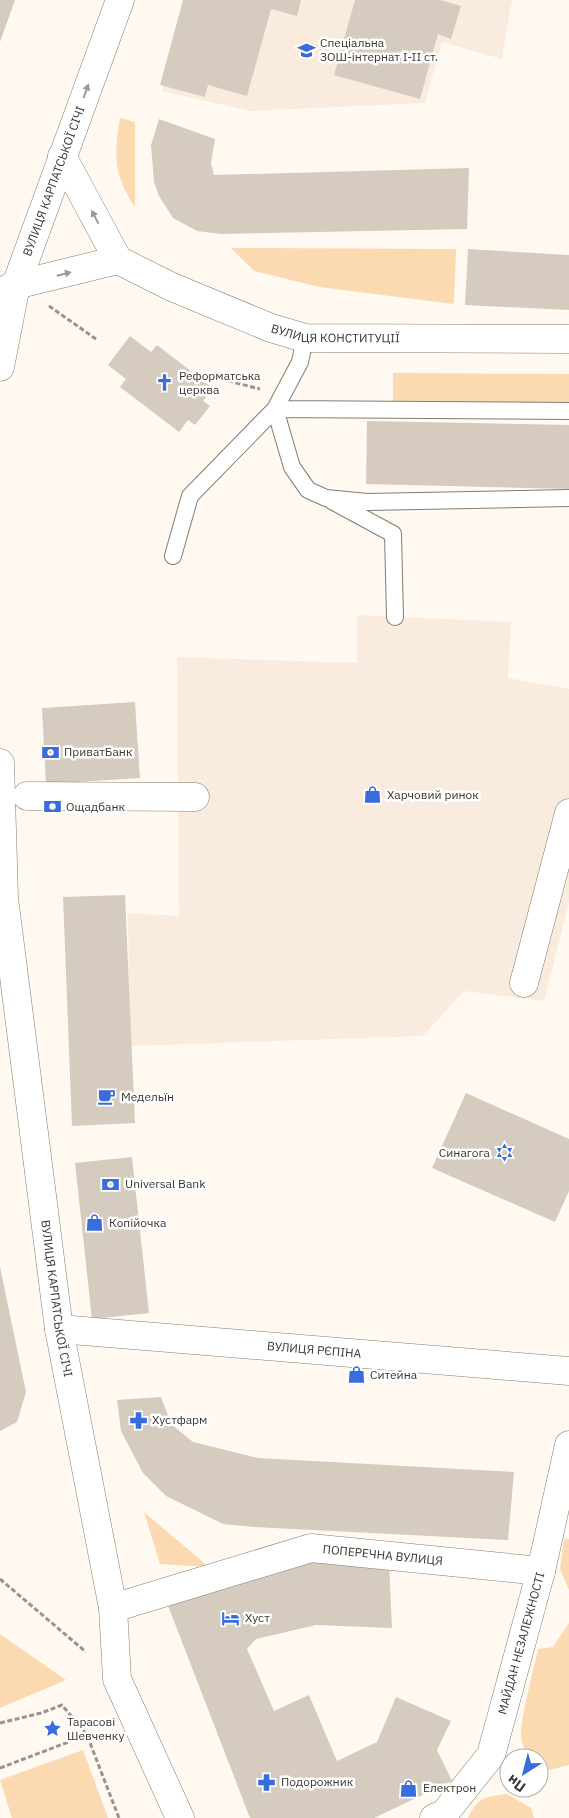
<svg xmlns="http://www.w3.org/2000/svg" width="569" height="1818" font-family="'IBM Plex Sans',sans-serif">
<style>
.built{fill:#f9ecde}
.green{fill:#fbdab2}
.building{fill:#d5cbbf}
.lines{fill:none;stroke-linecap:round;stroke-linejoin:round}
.lane-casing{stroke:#857c71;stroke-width:18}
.street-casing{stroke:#857c71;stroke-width:29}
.secondary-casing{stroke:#857c71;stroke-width:29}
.path{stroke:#99948d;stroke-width:3;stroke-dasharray:5 2.5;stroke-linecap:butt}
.lane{stroke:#fff;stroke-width:16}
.street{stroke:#fff;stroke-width:28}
.secondary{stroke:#fff;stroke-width:28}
.oneway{fill:#9c9a98}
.labels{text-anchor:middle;stroke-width:5;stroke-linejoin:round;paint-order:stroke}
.poi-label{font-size:12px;fill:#393530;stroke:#fff;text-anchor:start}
.street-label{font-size:12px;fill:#393530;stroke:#fff}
</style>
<rect width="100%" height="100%" fill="#fff9f1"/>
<path class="built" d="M184 0H512L502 59 442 42 425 103 250 111 162 91Z
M357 615 511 622 508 678 569 689V902L544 1001 464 991 423 1036 130 1046 128 913 179 916 177 657 357 663Z"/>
<path class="green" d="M120 118 135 122V207C113 174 114 156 120 118Z
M231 248 456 249 454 304 319 287 254 271Z
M393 373 569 374V403L393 401Z
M144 1512 209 1567 160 1564Z
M564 1538 569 1539V1590L560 1569Z
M569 1623V1765L550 1770 539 1762V1758C528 1758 522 1747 521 1737 519 1725 535 1664 538 1649L553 1647Z
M0 1634 66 1680 0 1708Z
M83 1750 108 1818H12L0 1780Z
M507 1794 531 1808 534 1818H468C478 1797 484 1797 507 1794Z"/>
<path class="building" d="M0 0H15L0 42Z
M183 0H301L297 16 271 9 247 96 208 85 205 97 160 85Z
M355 0H440L461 6 451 39 438 34 420 99 334 75Z
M159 119 215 139 211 163 214 175 469 168 467 229 221 234 197 231 173 218 159 196 154 182 151 145Z
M468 249 569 255V310L465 305Z
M130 336 151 352 157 345 213 388 203 401 210 406 195 425 188 420 179 432 120 387 126 379 108 365Z
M367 421 569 425V489L366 484Z
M135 702 140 778 46 784 42 708Z
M125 895 135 1123 72 1126 63 897Z
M466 1093 569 1139V1191L555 1222 432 1168Z
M132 1157 149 1313 92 1319 75 1163Z
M0 1267 26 1392 17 1422 0 1431Z
M161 1397 171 1424 193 1442 258 1458 514 1472 508 1540 254 1527 223 1524 166 1496 143 1473 121 1431 117 1400Z
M286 1561 389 1563 392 1628 316 1625 256 1639 247 1649 274 1711 309 1695 337 1761 377 1742 396 1697 451 1721 437 1750 452 1781 374 1818H250L167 1603Z"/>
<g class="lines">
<defs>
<path id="lane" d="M569 411 275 409 292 467 308 490 326 498 367 502 569 498
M332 501 393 534 395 617
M173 556 190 496 275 409 300 362 305 338"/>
<g id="street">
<path id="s1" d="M62 156 118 260 172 287 271 328 305 338 569 339"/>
<path d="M0 367 16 285 118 260"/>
<path id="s2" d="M0 763 4 898 59 1329 113 1608 117 1679 180 1818"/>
<path d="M27 796 195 797"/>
<path d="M524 983 569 813"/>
<path id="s3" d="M59 1329 569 1371"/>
<path id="s4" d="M113 1608 311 1548 541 1571"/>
<path id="s5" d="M434 1818 444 1814 491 1755 541 1571 569 1445"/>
</g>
<g id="secondary">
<path id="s6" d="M0 292 16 285 120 0"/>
</g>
</defs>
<use href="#lane" class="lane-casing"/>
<use href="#street" class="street-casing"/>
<use href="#secondary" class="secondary-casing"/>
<path class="path" d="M49 306 96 339
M221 379 260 389
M0 1579 86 1652
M0 1723 41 1713 62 1705 87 1735 119 1818
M0 1768 87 1735"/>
<use href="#lane" class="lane"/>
<use href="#street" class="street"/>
<use href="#secondary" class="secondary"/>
</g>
<defs><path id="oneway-solid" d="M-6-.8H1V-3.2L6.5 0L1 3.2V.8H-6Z" transform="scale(1.25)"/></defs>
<g class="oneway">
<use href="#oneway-solid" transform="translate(86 91) rotate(-70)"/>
<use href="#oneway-solid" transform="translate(95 217) rotate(-118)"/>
<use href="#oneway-solid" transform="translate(64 274) rotate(-14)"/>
</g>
<defs>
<symbol id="school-bare" viewBox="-9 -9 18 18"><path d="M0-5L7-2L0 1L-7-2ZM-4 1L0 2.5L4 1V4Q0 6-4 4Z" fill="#396cdc" stroke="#fff" stroke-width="2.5" paint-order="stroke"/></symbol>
<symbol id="church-bare" viewBox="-9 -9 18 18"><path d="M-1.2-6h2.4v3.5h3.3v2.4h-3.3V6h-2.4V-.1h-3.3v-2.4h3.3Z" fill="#396cdc" stroke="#fff" stroke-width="2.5" paint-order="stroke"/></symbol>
<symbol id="bank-bare" viewBox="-9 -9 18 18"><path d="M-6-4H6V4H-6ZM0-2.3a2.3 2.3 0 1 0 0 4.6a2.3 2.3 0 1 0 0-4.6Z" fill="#396cdc" stroke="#fff" stroke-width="2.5" paint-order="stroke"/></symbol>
<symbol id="shop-bare" viewBox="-9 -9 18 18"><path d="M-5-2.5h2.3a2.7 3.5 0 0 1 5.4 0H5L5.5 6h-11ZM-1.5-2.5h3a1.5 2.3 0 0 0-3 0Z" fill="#396cdc" stroke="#fff" stroke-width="2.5" paint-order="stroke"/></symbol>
<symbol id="cafe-bare" viewBox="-9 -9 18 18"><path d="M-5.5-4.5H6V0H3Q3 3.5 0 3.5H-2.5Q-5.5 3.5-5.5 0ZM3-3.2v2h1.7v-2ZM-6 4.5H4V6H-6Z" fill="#396cdc" stroke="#fff" stroke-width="2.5" paint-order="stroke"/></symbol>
<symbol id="synagogue-bare" viewBox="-9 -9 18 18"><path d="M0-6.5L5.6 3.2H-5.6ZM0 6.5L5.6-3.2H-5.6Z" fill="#396cdc" stroke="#fff" stroke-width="2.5" paint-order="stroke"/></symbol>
<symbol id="pharmacy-bare" viewBox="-9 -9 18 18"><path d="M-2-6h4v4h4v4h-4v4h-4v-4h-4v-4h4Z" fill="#396cdc" stroke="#fff" stroke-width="2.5" paint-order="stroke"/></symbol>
<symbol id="hotel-bare" viewBox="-9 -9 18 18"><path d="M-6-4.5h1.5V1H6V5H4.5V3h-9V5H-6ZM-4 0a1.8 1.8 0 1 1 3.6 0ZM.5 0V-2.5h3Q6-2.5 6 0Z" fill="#396cdc" stroke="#fff" stroke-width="2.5" paint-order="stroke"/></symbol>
<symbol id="sight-bare" viewBox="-9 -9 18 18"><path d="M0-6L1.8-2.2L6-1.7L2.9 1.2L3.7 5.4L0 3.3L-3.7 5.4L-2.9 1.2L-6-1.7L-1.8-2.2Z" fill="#396cdc" stroke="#fff" stroke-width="2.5" paint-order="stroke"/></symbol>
</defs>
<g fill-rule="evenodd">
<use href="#school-bare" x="294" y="38" width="25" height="25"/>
<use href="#church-bare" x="152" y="370" width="25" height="25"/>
<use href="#bank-bare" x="38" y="740" width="25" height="25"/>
<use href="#shop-bare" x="360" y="782" width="25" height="25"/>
<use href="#bank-bare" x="40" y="794" width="25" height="25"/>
<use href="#cafe-bare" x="94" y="1084" width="25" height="25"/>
<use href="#synagogue-bare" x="492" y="1140" width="25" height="25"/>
<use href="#bank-bare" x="98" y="1172" width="25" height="25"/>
<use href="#shop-bare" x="82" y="1210" width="25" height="25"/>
<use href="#shop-bare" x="344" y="1362" width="25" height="25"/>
<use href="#pharmacy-bare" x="126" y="1408" width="25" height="25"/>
<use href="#hotel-bare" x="218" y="1606" width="25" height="25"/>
<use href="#sight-bare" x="40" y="1716" width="25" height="25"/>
<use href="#pharmacy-bare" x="254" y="1770" width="25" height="25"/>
<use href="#shop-bare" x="396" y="1776" width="25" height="25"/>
</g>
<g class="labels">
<g class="poi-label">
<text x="320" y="47">Спеціальна<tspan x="320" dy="14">ЗОШ-інтернат І-ІІ ст.</tspan></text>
<text x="179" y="380">Реформатська<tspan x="179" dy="14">церква</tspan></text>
<text x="64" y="756">ПриватБанк</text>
<text x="387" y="799">Харчовий ринок</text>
<text x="66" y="811">Ощадбанк</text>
<text x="121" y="1101">Медельїн</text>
<text x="490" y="1157" text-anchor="end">Синагога</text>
<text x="125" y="1188">Universal Bank</text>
<text x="109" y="1227">Копійочка</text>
<text x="370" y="1379">Ситейна</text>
<text x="152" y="1424">Хустфарм</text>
<text x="245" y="1622">Хуст</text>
<text x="67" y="1726">Тарасові<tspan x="67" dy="14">Шевченку</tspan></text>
<text x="281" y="1786">Подорожник</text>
<text x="423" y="1792">Електрон</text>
</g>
<g class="street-label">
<text dy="4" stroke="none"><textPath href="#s6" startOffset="128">ВУЛИЦЯ КАРПАТСЬКОЇ СІЧІ</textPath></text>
<text dy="4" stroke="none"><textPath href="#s1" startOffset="351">ВУЛИЦЯ КОНСТИТУЦІЇ</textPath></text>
<text dy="4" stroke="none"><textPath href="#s2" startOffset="539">ВУЛИЦЯ КАРПАТСЬКОЇ СІЧІ</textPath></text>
<text dy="4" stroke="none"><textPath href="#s3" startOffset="256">ВУЛИЦЯ РЄПІНА</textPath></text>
<text dy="4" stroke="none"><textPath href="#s4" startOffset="279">ПОПЕРЕЧНА ВУЛИЦЯ</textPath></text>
<text dy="4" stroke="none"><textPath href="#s5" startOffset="202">МАЙДАН НЕЗАЛЕЖНОСТІ</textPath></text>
</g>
</g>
<g transform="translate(524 1773) rotate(216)"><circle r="24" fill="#ffffff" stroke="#b0aeac"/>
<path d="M0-4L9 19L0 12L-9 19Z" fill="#396cdc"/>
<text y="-8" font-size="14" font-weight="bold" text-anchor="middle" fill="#393530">Пн</text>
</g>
</svg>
